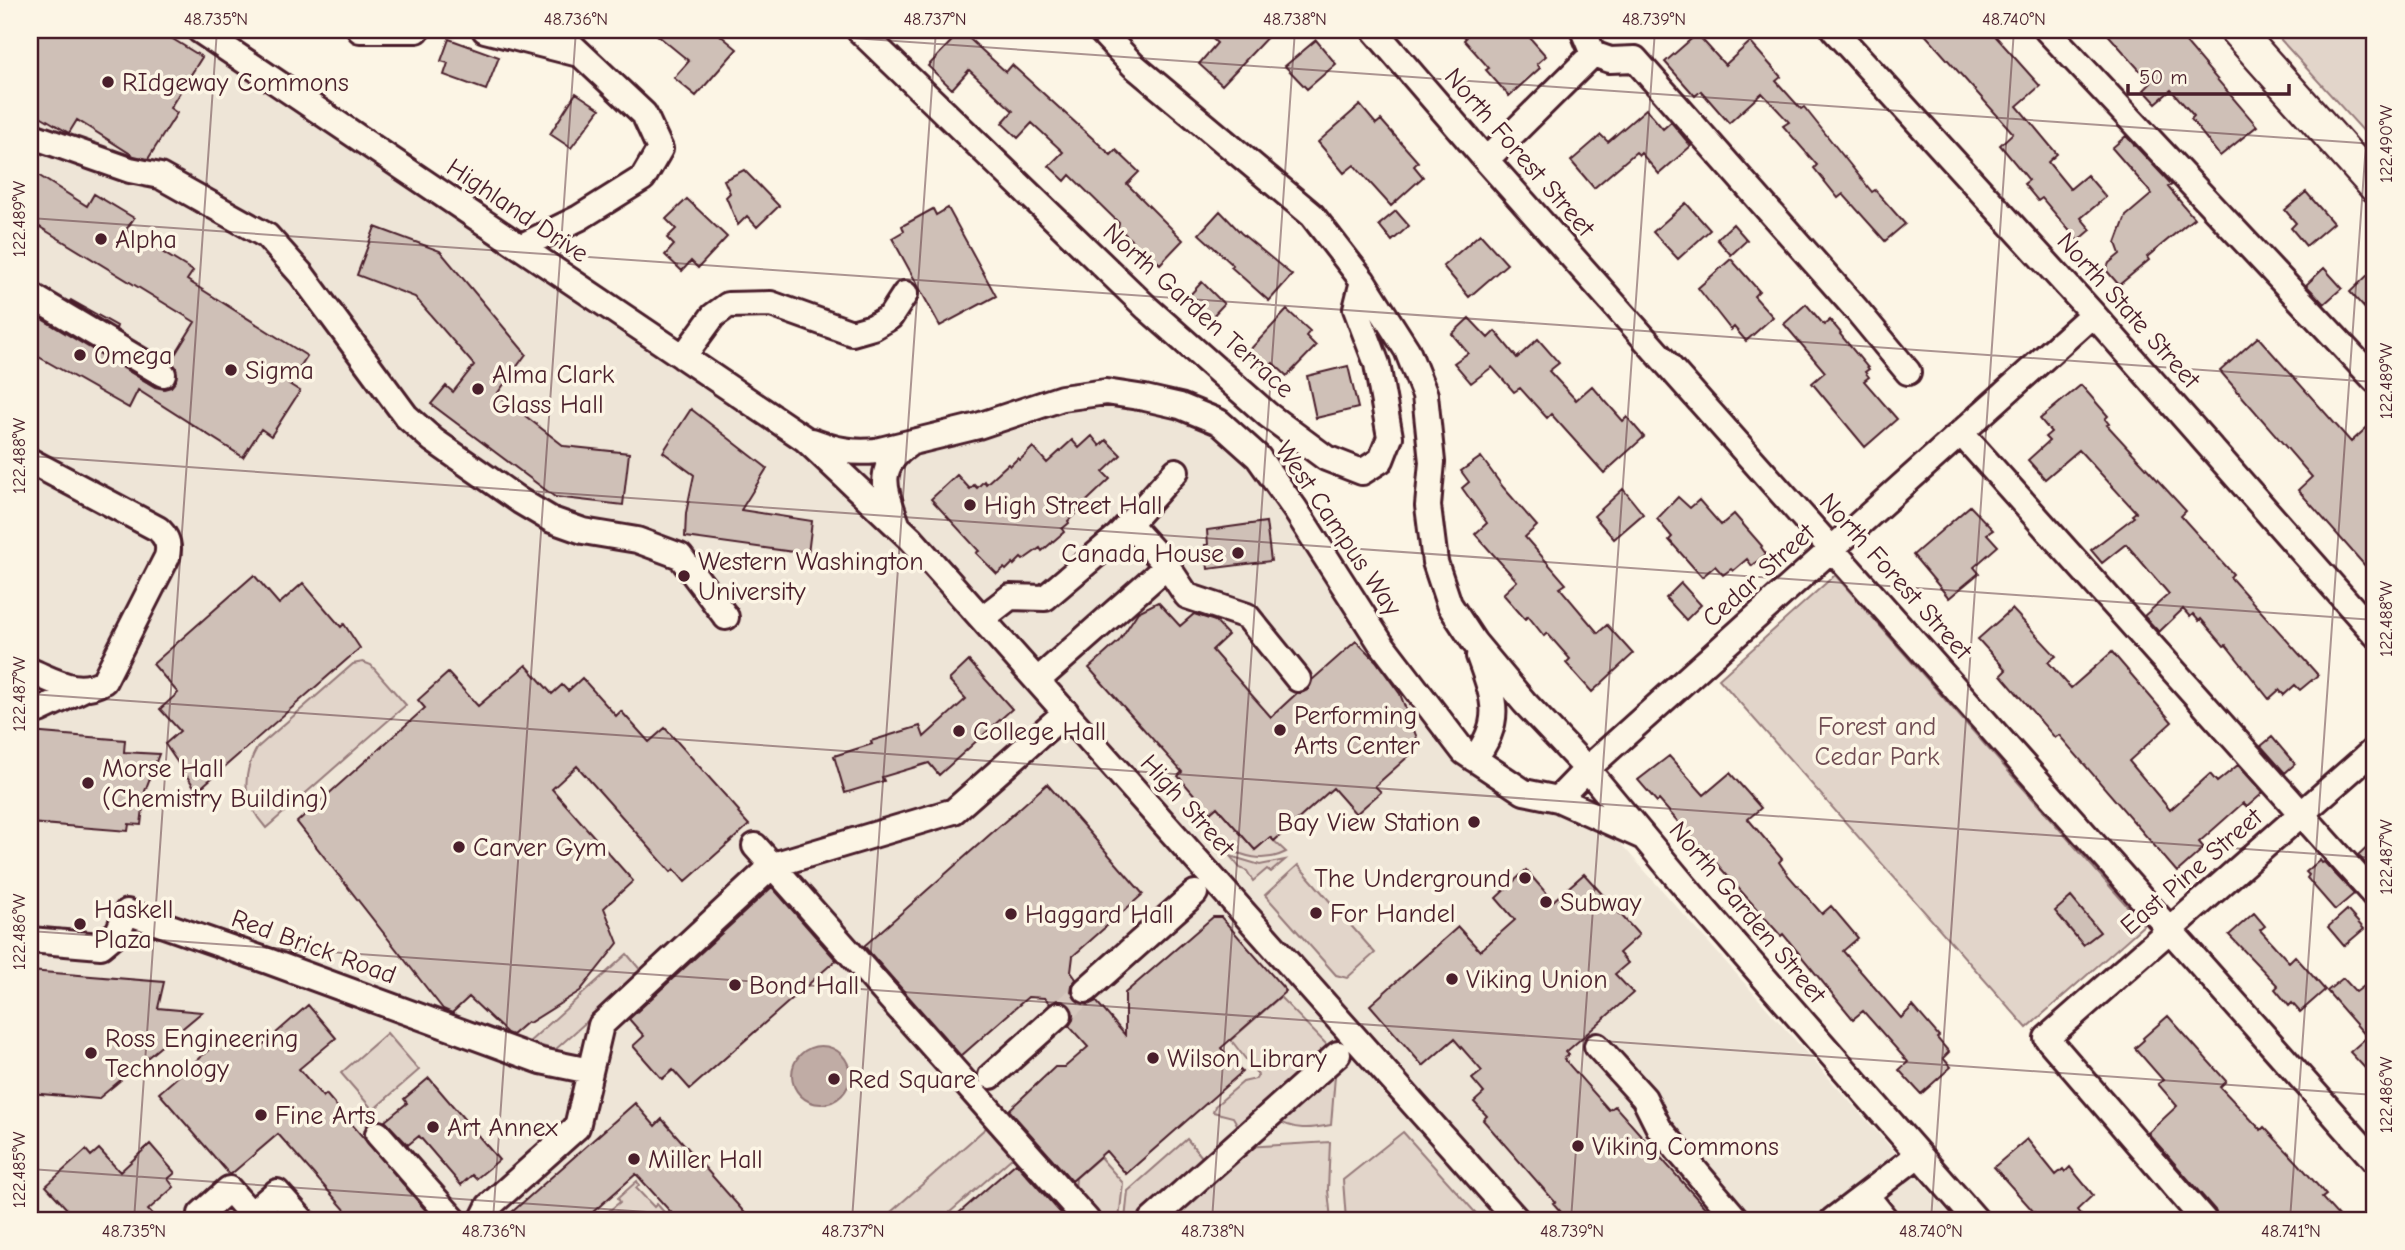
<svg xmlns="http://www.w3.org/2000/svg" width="2405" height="1250" font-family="'Comic Neue',sans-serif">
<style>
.built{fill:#eee5d7}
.green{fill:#e2d5ca;stroke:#967a7a;stroke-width:2}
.water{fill:#c0aca5;stroke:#917474;stroke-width:2}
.building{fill:#cfc0b7;stroke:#4a1f2b;stroke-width:2}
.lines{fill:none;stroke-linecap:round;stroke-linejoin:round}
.minor-tunnel{stroke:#d8cac0;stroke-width:24;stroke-dasharray:24 12;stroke-linecap:butt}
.minor-casing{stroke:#4a1f2b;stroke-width:30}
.major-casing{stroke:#4a1f2b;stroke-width:37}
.minor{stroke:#fcf5e5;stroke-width:24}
.major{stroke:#fcf5e5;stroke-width:32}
.ticks{fill:none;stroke:#4a1f2b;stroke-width:2;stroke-opacity:0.45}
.poi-dot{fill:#4a1f2b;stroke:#fcf5e5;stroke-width:2.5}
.labels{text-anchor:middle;stroke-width:7;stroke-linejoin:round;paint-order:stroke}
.poi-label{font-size:26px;fill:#4a1f2b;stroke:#fcf5e5;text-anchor:start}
.street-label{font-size:26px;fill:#4a1f2b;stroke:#fcf5e5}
.park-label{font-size:26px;fill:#704c53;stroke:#fcf5e5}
.neatline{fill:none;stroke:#4a1f2b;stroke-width:2.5}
.ticks-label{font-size:18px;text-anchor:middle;fill:#4a1f2b}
</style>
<rect width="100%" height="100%" fill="#fcf5e5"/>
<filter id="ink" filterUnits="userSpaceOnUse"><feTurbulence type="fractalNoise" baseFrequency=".0143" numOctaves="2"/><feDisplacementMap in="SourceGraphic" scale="14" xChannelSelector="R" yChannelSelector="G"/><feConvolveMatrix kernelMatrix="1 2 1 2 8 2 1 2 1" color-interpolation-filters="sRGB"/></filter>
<g filter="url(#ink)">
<path class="built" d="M30 30H199L840 451 1106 392 1219 422 1426 705 1524 792 1581 799 1955 1220H30Z"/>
<path class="green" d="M2272 30H2375V144Z
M1835 575 2144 925 2027 1028 1719 679Z
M363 662 371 665 406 705 266 828C244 803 240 778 257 748L353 664Z
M1217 807 1255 850 1270 837 1286 852C1262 864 1244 856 1221 846L1228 840 1207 816Z
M1230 856 1260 865 1285 860 1271 872 1267 869 1253 881 1247 871 1240 868Z
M1298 865 1375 953 1347 978 1336 975 1265 895Z
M627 954 642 972 555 1050 529 1042Z
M1280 997 1333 1051 1238 1136V1126L1233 1117 1213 1112 1215 1106 1243 1082 1256 1079 1258 1075 1231 1040Z
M387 1033 419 1070 373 1110 341 1073Z
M1336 1064 1331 1125C1311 1129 1293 1131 1276 1119Z
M987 1127 1013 1157 941 1220H882Z
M1403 1132 1482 1220H1346L1343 1180Z
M1187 1139 1207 1163 1143 1219 1125 1220 1128 1191Z
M1330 1142 1328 1190 1331 1220H1164L1244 1147Z
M1100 1157 1123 1183 1119 1220H1103L1075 1189 1076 1178Z
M637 1181 639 1185 636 1188 654 1207 657 1204 671 1220H592L597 1216 600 1218 620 1202 618 1198Z"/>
<path class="water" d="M792 1075a29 29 0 1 1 58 0a29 29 0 1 1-58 0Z"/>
<path class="building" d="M30 30H128L143 39 149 30H158L202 57 170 108 177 113 148 159 134 156 77 120 69 133 30 110Z
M651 30H714L737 49 696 96 674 78 689 61Z
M1203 30H1274L1222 85 1199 64 1217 43Z
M1459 30H1523L1546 56 1537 64 1540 68 1509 96 1486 70 1489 68 1464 40 1466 38Z
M1921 30H1990L2040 86 2017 106 2057 154 2048 162 2070 189 2087 175 2106 197 2081 218 2091 230 2078 241 2042 198 2038 201 2024 184 2029 180 2000 145 2013 133Z
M2104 30H2175L2257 126 2220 156 2191 119 2194 116 2171 90 2156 103 2144 90 2151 83Z
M961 31 1006 72 1012 65 1111 155 1116 150 1139 172 1127 184 1183 240 1160 264 1143 248 1141 250 1118 227 1119 223 1070 175 1065 181 1049 166 1063 152 1032 123 1018 138 1002 123 1013 111 969 70 952 89 928 66Z
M1697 34 1725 65 1750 42 1781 77 1776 81 1801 109 1804 107 1872 192 1875 190 1905 224 1885 241 1843 194 1838 198 1814 168 1817 165 1783 126 1789 122 1762 93 1729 123 1701 91 1695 96 1665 62Z
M449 39 499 57 486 90 444 75 448 63 441 61Z
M1316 40 1336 64 1307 89 1285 66Z
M576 93 600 109 571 148 550 134Z
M1360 105 1376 124 1381 120 1418 162 1414 166 1423 177 1391 206 1354 165 1344 173 1318 142Z
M1646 109 1663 129 1671 122 1691 146 1659 174 1641 153 1639 155 1636 152 1594 188 1571 161 1601 135 1608 142Z
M2126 136 2172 185 2168 187 2194 218 2147 257 2149 260 2119 285 2106 270 2109 263 2120 254 2116 243 2126 216 2152 194 2112 148Z
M30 170 87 206 94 194 134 218 126 230 193 271 187 280 307 356 289 384 300 391 271 436 261 429 243 457 138 390 129 408 30 352V312L155 387 164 389 171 387 176 381V367L171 361 195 322 30 221Z
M744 170 779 206 757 227 747 216 738 225 726 197 730 193 724 180Z
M2306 192 2333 223 2306 246 2291 228 2296 223 2285 210Z
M687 199 727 237 698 268 691 261 682 271 665 255 674 245 667 238 676 229 666 219Z
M1686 203 1710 230 1678 259 1653 232Z
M948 208 996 296 940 326 892 238 904 231 902 226 933 209 936 215Z
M1220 211 1241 233 1292 275 1269 301 1231 267 1233 265 1199 234Z
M1396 211 1409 226 1392 241 1379 225Z
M1733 224 1747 240 1731 255 1717 239Z
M375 227 440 251 526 354 497 394 564 446 629 453 623 505 555 497 431 404 446 386 453 392 474 365 415 297 357 275Z
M1480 234 1507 264 1469 297 1443 266Z
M1731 259 1759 291 1754 296 1773 317 1746 341 1734 327 1731 330 1698 288Z
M2324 268 2342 288 2324 304 2306 285Z
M2375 268V320L2350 292Z
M1202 282 1224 304 1209 320 1187 298Z
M71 300 117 326 116 329 70 301Z
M1806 304 1824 325 1830 320 1841 333 1840 334 1869 369 1865 372 1869 377 1864 381 1897 419 1865 447 1812 383 1825 372 1784 324Z
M1287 310 1310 331 1306 336 1316 346 1287 376 1273 363 1265 372 1246 354Z
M1469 318 1488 338 1495 331 1517 358 1538 339 1559 363 1549 371 1576 400 1592 386 1623 421 1627 417 1644 437 1604 473 1551 414 1547 418 1520 388 1514 392 1492 367 1471 383 1454 363 1468 353 1452 334Z
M2258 337 2351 442 2375 420V577L2298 490 2312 477 2220 371Z
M1348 366 1358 408 1316 418 1307 376Z
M2081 385 2108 416 2105 419 2109 424 2107 425 2186 511 2181 516 2233 574 2230 577 2318 675 2300 690 2295 685 2284 695 2279 690 2269 699 2226 645 2224 646 2201 619 2199 621 2193 614 2190 617 2183 609 2159 632 2144 616 2169 594 2126 544 2102 563 2091 550 2134 517 2132 515 2136 512 2079 450 2045 479 2028 460 2049 441 2045 437 2051 432 2040 419Z
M691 409 767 468 741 510 812 521 808 554 685 537 686 513 694 475 663 452Z
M1092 436 1100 446 1106 440 1121 455 1103 472 1110 479 1074 513 1075 514 1068 521 1069 523 1062 529 1064 532 1042 551 1040 548 1023 560 1021 558 1014 565 1013 563 1006 570 1004 568 997 574 976 553 979 551 931 499 957 475 970 489 974 485 977 488 984 481 986 484 1008 464 1010 466 1018 458 1020 460 1033 447 1047 463 1072 440 1079 448Z
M1481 457 1503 487 1537 526 1525 537 1566 584 1560 588 1598 633 1607 625 1633 654 1592 692 1566 663 1570 659 1547 633 1544 636 1528 616 1525 619 1503 594 1517 581 1475 534 1487 523 1462 488 1469 482 1461 471Z
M1623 489 1643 514 1614 539 1594 516Z
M1678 497 1690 508 1699 500 1721 525 1734 514 1762 546 1761 547 1766 554 1752 566 1747 559 1733 571 1731 569 1723 575 1715 566 1702 577 1669 540 1672 537 1657 519Z
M1970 506 1993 530 1987 534 1998 546 1974 567 1979 573 1949 598 1913 555Z
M1266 522 1271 561 1208 569 1205 545H1208L1207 530Z
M254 575 279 604 303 583 341 627 344 624 360 648 197 791 165 744 180 731 160 709 178 693 153 664Z
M1681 583 1701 605 1686 620 1666 598Z
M1158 602 1180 626 1194 614 1215 621 1228 635 1212 650 1271 717 1297 693 1308 690 1312 680 1356 641 1376 661 1400 694 1420 746 1375 786 1381 792 1356 814 1333 788 1274 841 1270 837 1255 850 1217 807 1210 813 1178 776 1182 772 1089 668 1119 641 1138 612Z
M2012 609 2056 656 2048 662 2071 688 2112 652 2172 722 2129 761 2170 810 2210 774 2217 782 2238 765 2263 793 2247 807 2243 803 2199 842 2204 848 2177 872 2059 735 2055 738 2001 675 2006 670 1978 639Z
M969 661 1012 709 939 775 929 763 882 777 884 781 845 793 834 756 872 744 871 741 920 726 924 737 966 699 949 680Z
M526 665 552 694 562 685 568 691 582 678 616 716 621 711 649 742 665 728 739 811 738 813 749 825 685 882 674 869 671 872 577 766 552 789 633 881 604 908 618 943 580 991 529 1023 527 1022 512 1035 507 1033 469 997 452 1013 443 1009 297 822 425 708 418 700 448 673 478 706Z
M30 732 125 740 124 752 159 754 145 791 141 825 129 824 128 831 30 823Z
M2272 737 2295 764 2285 773 2261 746Z
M1669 756 1704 795 1730 773 1761 808 1748 819 1782 859 1779 862 1788 875 1822 914 1831 906 1858 938 1843 951 1901 1018 1913 1006 1939 1036 1937 1038 1949 1052 1943 1058 1951 1067 1921 1094 1899 1070 1908 1062 1863 1011 1853 1019 1783 934 1781 936 1708 854 1707 855 1659 800 1657 802 1638 780Z
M1047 784 1143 894 1073 956 1071 972 1076 979 1072 985 1071 992 1075 1000 1088 1005 1096 1001 1125 1035V993L1213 917H1221L1286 991 1221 1048 1242 1072 1126 1174 1106 1151 1072 1181 1009 1110 1055 1067H1065L1088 1047 1069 1026 1073 1020 1074 1013 1070 1005 1057 1000 1050 1004 1045 998 1028 997 961 1056 864 946Z
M2375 839V874L2358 855Z
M2320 860 2322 863 2324 862 2354 894 2335 910 2307 878 2309 875 2306 872Z
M1526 870 1553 901 1584 874 1639 935 1619 953 1628 963 1615 974 1633 993 1566 1052 1569 1055 1564 1059 1609 1110 1615 1106 1716 1220H1568L1553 1203 1555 1202 1483 1120 1487 1116 1474 1102 1484 1093 1472 1079 1482 1071 1454 1039 1423 1066 1370 1005 1458 927 1480 951 1515 920 1496 898Z
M772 887 836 960 690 1089 673 1070 662 1079 633 1046 644 1036 629 1019Z
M2071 897 2100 932 2083 945 2055 911Z
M2347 910 2364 929 2344 946 2328 927Z
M2254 913 2265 926 2260 930 2289 962 2295 956 2325 990 2300 1012 2292 1003 2289 1006 2275 989 2278 986 2229 935Z
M30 971 164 982 158 1008 202 1012 98 1099 30 1093Z
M2343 978 2356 992 2375 978V1079L2350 1052 2367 1037 2327 991Z
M308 1005 336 1038 299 1069 323 1097 326 1094 434 1220H354L278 1134 230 1175 159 1093 221 1039 230 1049 245 1036 258 1049Z
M2168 1016 2226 1081 2220 1087 2261 1130 2264 1127 2298 1163 2326 1195 2322 1198 2342 1220H2218L2215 1210 2148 1133 2177 1106 2158 1084 2163 1080 2135 1048 2144 1040 2143 1038Z
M429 1078 499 1160 476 1179 472 1175 461 1185 419 1136 408 1145 385 1121 407 1103 404 1099Z
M635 1103 655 1126 662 1119 751 1220H678L636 1174 584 1220H503Z
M2027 1139 2056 1175 2063 1169 2065 1172 2070 1167 2093 1195 2077 1210 2085 1220H2041L1994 1167Z
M150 1144 175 1173 168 1179 174 1187 148 1210 158 1220H77L46 1186 86 1150 91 1156 99 1149 120 1172Z
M1016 1163 1067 1220H951Z"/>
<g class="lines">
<path class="minor-tunnel" d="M1059 1015 1086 990"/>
<defs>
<path id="minor" d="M199 30 805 439 911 539 1517 1220
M360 30H417
M485 30 579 54
M859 30 1147 308 1268 415 1326 458 1362 472 1381 460 1390 437 1377 364 1356 309 1363 281
M1100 30 1133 65 1312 215 1363 281 1407 350 1425 395 1432 462 1428 506 1435 562 1449 604 1474 642 1524 702 1587 769 1697 901 1976 1220
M1374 30 1486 160 2375 1161
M1583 30 1593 54 1610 60 1635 59 1856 309 1908 372
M1834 30 2093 314 2375 634
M2047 30 2375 380
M30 135 130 170 160 176 267 236 302 275 406 416 433 440 520 501 552 520 583 531 637 540 680 556 726 617
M1486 160 1593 54
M520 247 579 218 643 178 660 149 644 114 555 30
M30 295 163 374
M683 357 713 316 728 305 771 304 852 333 873 327 890 317 905 294
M1961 433 2375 896
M812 441C834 449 852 454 876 451L978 426 1062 398 1106 392 1145 398 1180 406 1219 422 1258 457 1295 509 1380 642 1464 752 1524 792 1558 799 1641 836
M30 461 158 529C167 537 170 545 167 557L104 681C78 697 55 681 30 671
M897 524C885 489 874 468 909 444
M1167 566 1187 596 1247 616 1298 679
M983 618 1010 597 1045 598 1118 536 1176 471
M1038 680 1167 566 1129 524
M30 709 39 710 83 689
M1474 759C1504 721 1494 698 1479 656
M1558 799 1587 769 2093 314
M755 846 1087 1220
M30 940 101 946 118 932 127 912 268 961 541 1061 590 1071
M1086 990 1195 893
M1597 1046 1644 1098 1659 1128 1737 1220
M991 1076 1059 1015
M378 1134 454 1220
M1866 1195 1886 1220
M201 1214 229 1189 251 1214 277 1192 302 1220
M482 1220 489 1206 577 1127 601 1025 773 865 954 811 1066 712
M1152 1220 1338 1054
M1833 1220 1918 1155
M2204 1220 2047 1038 2375 749"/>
<path id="major" d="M2236 30 2375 186"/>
</defs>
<use href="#minor" class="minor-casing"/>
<use href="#major" class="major-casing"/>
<use href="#minor" class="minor"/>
<use href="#major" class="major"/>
</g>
</g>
<path class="ticks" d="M737 30 2375 144M30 218 2375 382M30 456 2375 620M30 694 2375 858M30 931 2375 1095M30 1169 761 1220M134 1220 217 30M493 1220 576 30M852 1220 936 30M1212 1220 1295 30M1571 1220 1655 30M1931 1220 2014 30M2290 1220 2374 30"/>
<g class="poi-dot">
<circle cx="108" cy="82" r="7"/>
<circle cx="101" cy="239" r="7"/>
<circle cx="80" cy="355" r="7"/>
<circle cx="231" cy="370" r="7"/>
<circle cx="478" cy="389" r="7"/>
<circle cx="970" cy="505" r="7"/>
<circle cx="1238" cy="553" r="7"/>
<circle cx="684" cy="576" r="7"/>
<circle cx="1280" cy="730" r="7"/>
<circle cx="959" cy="731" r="7"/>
<circle cx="88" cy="783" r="7"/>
<circle cx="1474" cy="822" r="7"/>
<circle cx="459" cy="847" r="7"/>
<circle cx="1525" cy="878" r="7"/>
<circle cx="1546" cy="902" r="7"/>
<circle cx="1316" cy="913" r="7"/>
<circle cx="1011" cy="914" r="7"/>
<circle cx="80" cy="924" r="7"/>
<circle cx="1452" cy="979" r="7"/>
<circle cx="735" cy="985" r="7"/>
<circle cx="91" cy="1053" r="7"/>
<circle cx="1153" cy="1058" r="7"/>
<circle cx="834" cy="1079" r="7"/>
<circle cx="261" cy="1115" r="7"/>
<circle cx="433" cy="1127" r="7"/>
<circle cx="1578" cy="1146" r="7"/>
<circle cx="634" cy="1159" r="7"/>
</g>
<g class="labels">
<g class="poi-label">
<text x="122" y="91">RIdgeway Commons</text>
<text x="115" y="248">Alpha</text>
<text x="94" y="364">Omega</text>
<text x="245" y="379">Sigma</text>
<text x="492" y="383">Alma Clark<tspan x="492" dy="30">Glass Hall</tspan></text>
<text x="984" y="514">High Street Hall</text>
<text x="1224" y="562" text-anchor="end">Canada House</text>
<text x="698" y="570">Western Washington<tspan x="698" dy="30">University</tspan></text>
<text x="1294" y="724">Performing<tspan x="1294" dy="30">Arts Center</tspan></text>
<text x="973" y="740">College Hall</text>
<text x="102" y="777">Morse Hall<tspan x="102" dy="30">(Chemistry Building)</tspan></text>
<text x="1460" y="831" text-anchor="end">Bay View Station</text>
<text x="473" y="856">Carver Gym</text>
<text x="1511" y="887" text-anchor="end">The Underground</text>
<text x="1560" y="911">Subway</text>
<text x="94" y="918">Haskell<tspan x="94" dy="30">Plaza</tspan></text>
<text x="1330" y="922">For Handel</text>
<text x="1025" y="923">Haggard Hall</text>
<text x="1466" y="988">Viking Union</text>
<text x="749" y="994">Bond Hall</text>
<text x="105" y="1047">Ross Engineering<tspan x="105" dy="30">Technology</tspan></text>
<text x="1167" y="1067">Wilson Library</text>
<text x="848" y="1088">Red Square</text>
<text x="275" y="1124">Fine Arts</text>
<text x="447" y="1136">Art Annex</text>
<text x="1592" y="1155">Viking Commons</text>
<text x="648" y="1168">Miller Hall</text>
</g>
<g class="street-label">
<text transform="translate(1520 152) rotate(49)" y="9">North Forest Street</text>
<text transform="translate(518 210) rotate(34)" y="9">Highland Drive</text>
<text transform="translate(1199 310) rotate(42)" y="9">North Garden Terrace</text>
<text transform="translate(2129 310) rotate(48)" y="9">North State Street</text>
<text transform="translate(1339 528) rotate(56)" y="9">West Campus Way</text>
<text transform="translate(1758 575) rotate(-42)" y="9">Cedar Street</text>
<text transform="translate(1896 576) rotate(48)" y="9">North Forest Street</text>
<text transform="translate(1188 805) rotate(48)" y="9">High Street</text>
<text transform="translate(2191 871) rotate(-41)" y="9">East Pine Street</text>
<text transform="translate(1748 912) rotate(50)" y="9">North Garden Street</text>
<text transform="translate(314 946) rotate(20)" y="9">Red Brick Road</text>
</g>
<g class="park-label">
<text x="1877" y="735">Forest and<tspan x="1877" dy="30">Cedar Park</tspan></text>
</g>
</g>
<rect width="2405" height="1250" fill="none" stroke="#fcf5e5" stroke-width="77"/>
<path d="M2128 84v10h161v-10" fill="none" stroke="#4a1f2b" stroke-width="3.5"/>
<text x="2139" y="84" font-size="21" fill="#4a1f2b" stroke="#fcf5e5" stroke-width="5" paint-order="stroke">50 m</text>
<rect x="38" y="38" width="2328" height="1174" class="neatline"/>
<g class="ticks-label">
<text x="216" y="25">48.735°N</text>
<text x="576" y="25">48.736°N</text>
<text x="935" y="25">48.737°N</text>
<text x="1295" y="25">48.738°N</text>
<text x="1654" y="25">48.739°N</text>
<text x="2014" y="25">48.740°N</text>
<text transform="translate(2386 144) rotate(-90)" y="6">122.490°W</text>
<text transform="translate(19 219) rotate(-90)" y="6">122.489°W</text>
<text transform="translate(2386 381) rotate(-90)" y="6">122.489°W</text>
<text transform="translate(19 456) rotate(-90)" y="6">122.488°W</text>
<text transform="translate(2386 619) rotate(-90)" y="6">122.488°W</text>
<text transform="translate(19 694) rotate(-90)" y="6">122.487°W</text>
<text transform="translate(2386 857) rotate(-90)" y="6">122.487°W</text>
<text transform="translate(19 932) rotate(-90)" y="6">122.486°W</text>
<text transform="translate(2386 1095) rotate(-90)" y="6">122.486°W</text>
<text transform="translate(19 1170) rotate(-90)" y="6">122.485°W</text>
<text x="134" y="1237">48.735°N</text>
<text x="494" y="1237">48.736°N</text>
<text x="853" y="1237">48.737°N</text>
<text x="1213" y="1237">48.738°N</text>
<text x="1572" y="1237">48.739°N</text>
<text x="1931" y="1237">48.740°N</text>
<text x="2291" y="1237">48.741°N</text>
</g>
</svg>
